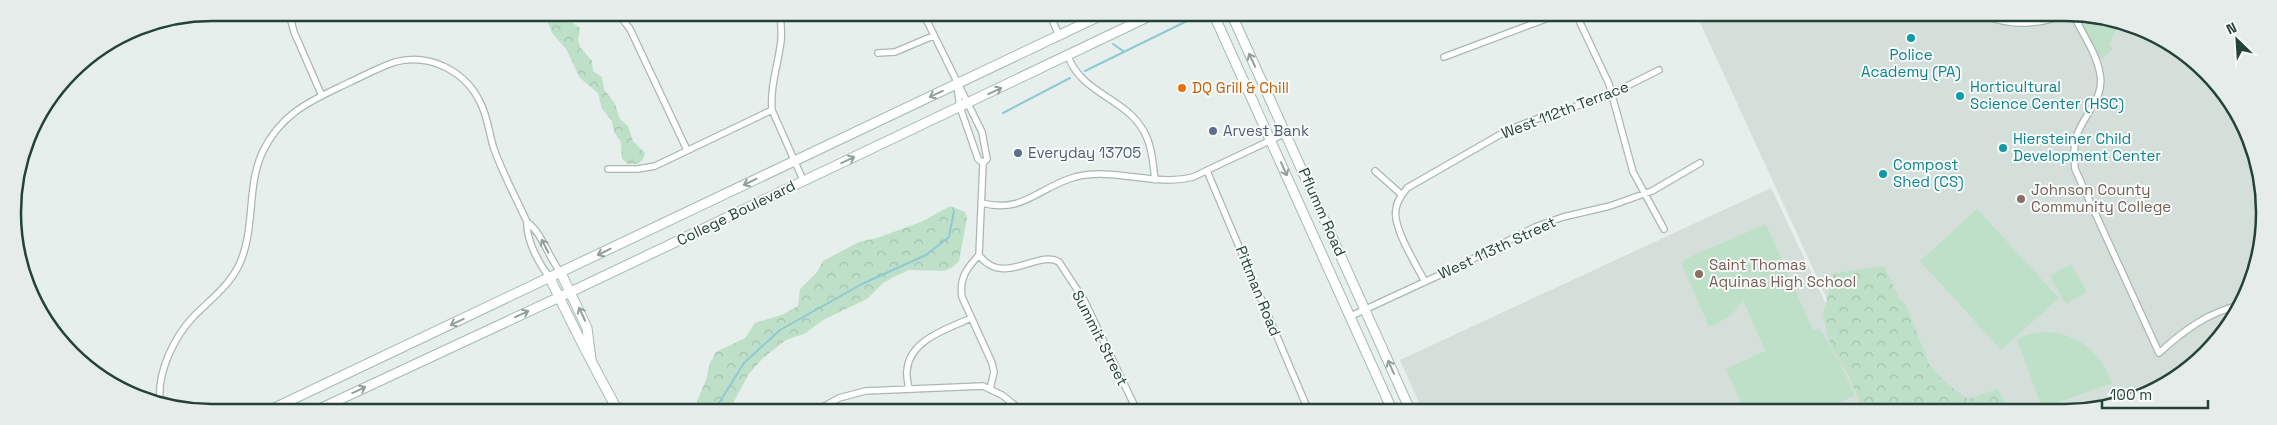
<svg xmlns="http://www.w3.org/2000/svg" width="2277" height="425" font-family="'Space Grotesk',sans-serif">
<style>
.built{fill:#d4dfda}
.green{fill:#bfe0c8}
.forest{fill:url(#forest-crowns)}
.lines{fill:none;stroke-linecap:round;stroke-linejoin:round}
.stream{stroke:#8ec9d4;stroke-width:2}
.street-casing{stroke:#a8b8b2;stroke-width:8}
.secondary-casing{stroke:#a4bbb3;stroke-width:11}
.street{stroke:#fff;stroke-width:5.5}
.secondary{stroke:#fff;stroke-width:9}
.oneway{stroke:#92a09c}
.culture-dot{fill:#0f9aa8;stroke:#f7fbf9;stroke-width:2}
.food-dot{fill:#e8710a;stroke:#f7fbf9;stroke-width:2}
.service-dot{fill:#5c6f8a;stroke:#f7fbf9;stroke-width:2}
.education-dot{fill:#8d6e63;stroke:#f7fbf9;stroke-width:2}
.labels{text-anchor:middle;stroke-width:4;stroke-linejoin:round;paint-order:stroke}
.culture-label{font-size:15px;fill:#0d838f;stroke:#f7fbf9;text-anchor:start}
.food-label{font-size:15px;fill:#c56008;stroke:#f7fbf9;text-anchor:start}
.street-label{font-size:15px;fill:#24423a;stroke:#f7fbf9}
.service-label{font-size:15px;fill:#4e5e75;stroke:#f7fbf9;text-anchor:start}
.education-label{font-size:15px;fill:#785e54;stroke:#f7fbf9;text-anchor:start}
.rim{fill:none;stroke:#24423a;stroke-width:2.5}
</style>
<defs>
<pattern id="forest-crowns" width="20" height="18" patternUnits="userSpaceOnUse" patternTransform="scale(1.25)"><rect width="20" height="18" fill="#bfe0c8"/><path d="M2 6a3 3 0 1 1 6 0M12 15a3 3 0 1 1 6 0" fill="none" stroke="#a4c1ad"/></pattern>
</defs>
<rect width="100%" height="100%" fill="#e6efeb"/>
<path class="built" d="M1696 14H2090L2164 39 2223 91 2258 160 2263 238 2244 301 2206 354 2141 397 2078 412H1879Z
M1771 188 1877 412H1423L1400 360Z"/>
<path class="green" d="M2079 14H2090L2119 24 2109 44 2113 49 2102 59 2097 57 2078 19Z
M29 133 16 222 13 200Z
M1977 209 2059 298 2001 350 1920 261Z
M1766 224 1813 330 1819 328 1839 361 1855 395 1821 412H1745L1726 369 1765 351 1743 300C1735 314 1724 320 1709 327L1682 265 1685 259Z
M2071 264 2087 292 2066 304 2050 276Z
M2048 332C2081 335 2101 353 2112 383L2049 406 2041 405 2017 339 2029 334Z"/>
<path class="forest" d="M544 13H567L570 21 580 28 578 40 580 47 592 61 593 71 602 77 604 89 615 104 620 119 628 126 633 141 645 153 643 159 638 164H628L622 159 621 142 614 132 612 121 602 109 598 93 580 78 566 49 552 33Z
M950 206 965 212 967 218 959 261 953 267 944 271 909 270 894 277 883 283 867 299 823 320 806 333 786 340 763 358 748 375 729 411H693L706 380 710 363 716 352 745 338 755 323 781 315 798 306 800 289 817 272 823 261 859 242 877 238 921 222Z
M1884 266 1900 299 1906 305 1930 366 1948 385 1968 399 1997 389 2012 412H1861L1858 397 1847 373 1830 344 1823 314 1834 273Z"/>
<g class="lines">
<path class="stream" d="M1113 44 1123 51
M1085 71 1187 21 1191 14
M1003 113 1070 78
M714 411 744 363 780 330 862 284 926 255 949 237 954 211"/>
<defs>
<path id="street" d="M289 13 294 32 322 96
M618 13 630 29 687 150
M754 13 780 17
M923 13 982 132 987 159 983 163 979 255
M1049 13 1059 35
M1576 14 1609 84 1633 172 1664 229
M1982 14C2009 27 2039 25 2066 14
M2073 14C2082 33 2097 54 2100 74 2105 98 2084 114 2077 135 2073 146 2074 158 2075 169L2159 353C2183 331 2208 312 2241 305
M878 53 895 52 933 36
M1068 56C1082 96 1131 98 1147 138 1153 151 1153 166 1155 180
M1444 57 1559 14
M957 86 960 107 978 159 983 163
M772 110 803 180
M608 169H638L655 166 772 110C770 86 778 65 781 41 782 31 780 22 781 13
M1207 171 1309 412
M1375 171 1402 195
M982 203C1023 214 1039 187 1075 177 1115 167 1154 187 1193 177L1286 133
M527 222C526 240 539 264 550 278
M979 255C1003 288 1038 249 1059 262L1084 300 1137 411
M979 255C967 268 959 278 962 297L992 363 994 372 990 389
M1425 282C1416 264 1392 227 1396 209 1397 200 1402 195 1407 188L1508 130 1547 115 1603 98 1659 70
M1351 316 1459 266 1535 227 1563 217 1610 206 1652 191 1700 163
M909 389C908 383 906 375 907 370 910 339 948 329 971 318
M160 402C157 372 174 337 194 316 210 300 229 286 239 265 256 229 246 186 263 151 283 111 313 100 350 82 365 75 380 67 395 62 430 53 465 71 480 102 488 117 489 134 494 149 503 174 516 198 527 222 543 234 548 257 561 273
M816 411 839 398 865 391 983 386 1002 395 1022 411"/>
<path id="secondary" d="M1213 13 1393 412
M1231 13 1411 412
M561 273 587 328 591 359
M550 278C571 323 594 367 618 411
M268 411 1106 13
M315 411 581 287 1156 13"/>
</defs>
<use href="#street" class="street-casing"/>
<use href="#secondary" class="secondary-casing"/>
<use href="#street" class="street"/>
<use href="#secondary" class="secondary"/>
</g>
<defs><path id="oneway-shaft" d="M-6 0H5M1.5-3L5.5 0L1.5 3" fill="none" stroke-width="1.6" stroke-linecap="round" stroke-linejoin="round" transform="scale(1.25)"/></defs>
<g class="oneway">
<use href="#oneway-shaft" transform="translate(1252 60) rotate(-115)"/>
<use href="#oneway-shaft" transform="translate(995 91) rotate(-25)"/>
<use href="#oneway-shaft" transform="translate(936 94) rotate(155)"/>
<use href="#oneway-shaft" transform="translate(848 160) rotate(-25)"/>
<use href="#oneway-shaft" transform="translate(1284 169) rotate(66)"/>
<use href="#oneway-shaft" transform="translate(750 182) rotate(154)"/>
<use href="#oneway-shaft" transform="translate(545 246) rotate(-117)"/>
<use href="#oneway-shaft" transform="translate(604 252) rotate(154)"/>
<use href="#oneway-shaft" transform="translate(522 314) rotate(-25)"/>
<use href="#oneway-shaft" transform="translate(582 314) rotate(-115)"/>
<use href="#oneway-shaft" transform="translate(457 322) rotate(155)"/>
<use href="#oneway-shaft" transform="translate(1391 367) rotate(-114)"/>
<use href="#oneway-shaft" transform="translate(359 390) rotate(-25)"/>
</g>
<g class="culture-dot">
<circle cx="1911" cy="38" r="5"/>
<circle cx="1960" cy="96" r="5"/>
<circle cx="2003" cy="148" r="5"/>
<circle cx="1883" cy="174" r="5"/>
</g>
<circle class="food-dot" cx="1182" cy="88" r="5"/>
<g class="service-dot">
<circle cx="1213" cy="131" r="5"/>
<circle cx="1018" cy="153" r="5"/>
</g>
<g class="education-dot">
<circle cx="2021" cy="199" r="5"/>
<circle cx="1699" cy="274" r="5"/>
</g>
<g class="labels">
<g class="culture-label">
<text x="1911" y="60" text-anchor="middle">Police<tspan x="1911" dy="17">Academy (PA)</tspan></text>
<text x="1970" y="92">Horticultural<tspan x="1970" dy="17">Science Center (HSC)</tspan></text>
<text x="2013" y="144">Hiersteiner Child<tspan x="2013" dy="17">Development Center</tspan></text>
<text x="1893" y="170">Compost<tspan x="1893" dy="17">Shed (CS)</tspan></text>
</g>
<g class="food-label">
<text x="1192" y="93">DQ Grill &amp; Chill</text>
</g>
<g class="street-label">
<text transform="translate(1565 110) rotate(-21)" y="5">West 112th Terrace</text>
<text transform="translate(1322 212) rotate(66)" y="5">Pflumm Road</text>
<text transform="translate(736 213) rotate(-26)" y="5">College Boulevard</text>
<text transform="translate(1497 248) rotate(-25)" y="5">West 113th Street</text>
<text transform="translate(1258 291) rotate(68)" y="5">Pittman Road</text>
<text transform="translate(1100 338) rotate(63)" y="5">Summit Street</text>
</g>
<g class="service-label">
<text x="1223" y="136">Arvest Bank</text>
<text x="1028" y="158">Everyday 13705</text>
</g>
<g class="education-label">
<text x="2031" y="195">Johnson County<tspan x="2031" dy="17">Community College</tspan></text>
<text x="1709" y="270">Saint Thomas<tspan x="1709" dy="17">Aquinas High School</tspan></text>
</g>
</g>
<path d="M0 0H2277V425H0ZM212 21H2065A191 191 0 0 1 2256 212V213A191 191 0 0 1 2065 404H212A191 191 0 0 1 21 213V212A191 191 0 0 1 212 21Z" fill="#e6ecea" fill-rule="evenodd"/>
<path class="rim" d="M212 21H2065A191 191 0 0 1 2256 212V213A191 191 0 0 1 2065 404H212A191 191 0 0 1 21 213V212A191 191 0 0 1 212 21Z"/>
<g transform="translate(2237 40) rotate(335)" stroke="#f7fbf9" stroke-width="4" paint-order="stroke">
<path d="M0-4L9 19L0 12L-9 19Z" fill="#24423a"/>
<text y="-8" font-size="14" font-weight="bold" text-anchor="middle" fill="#24423a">N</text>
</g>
<path d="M2102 400v8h106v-8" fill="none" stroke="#24423a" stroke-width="2.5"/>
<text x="2110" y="400" font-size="15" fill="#24423a" stroke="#f7fbf9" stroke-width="4" paint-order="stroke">100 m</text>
</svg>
